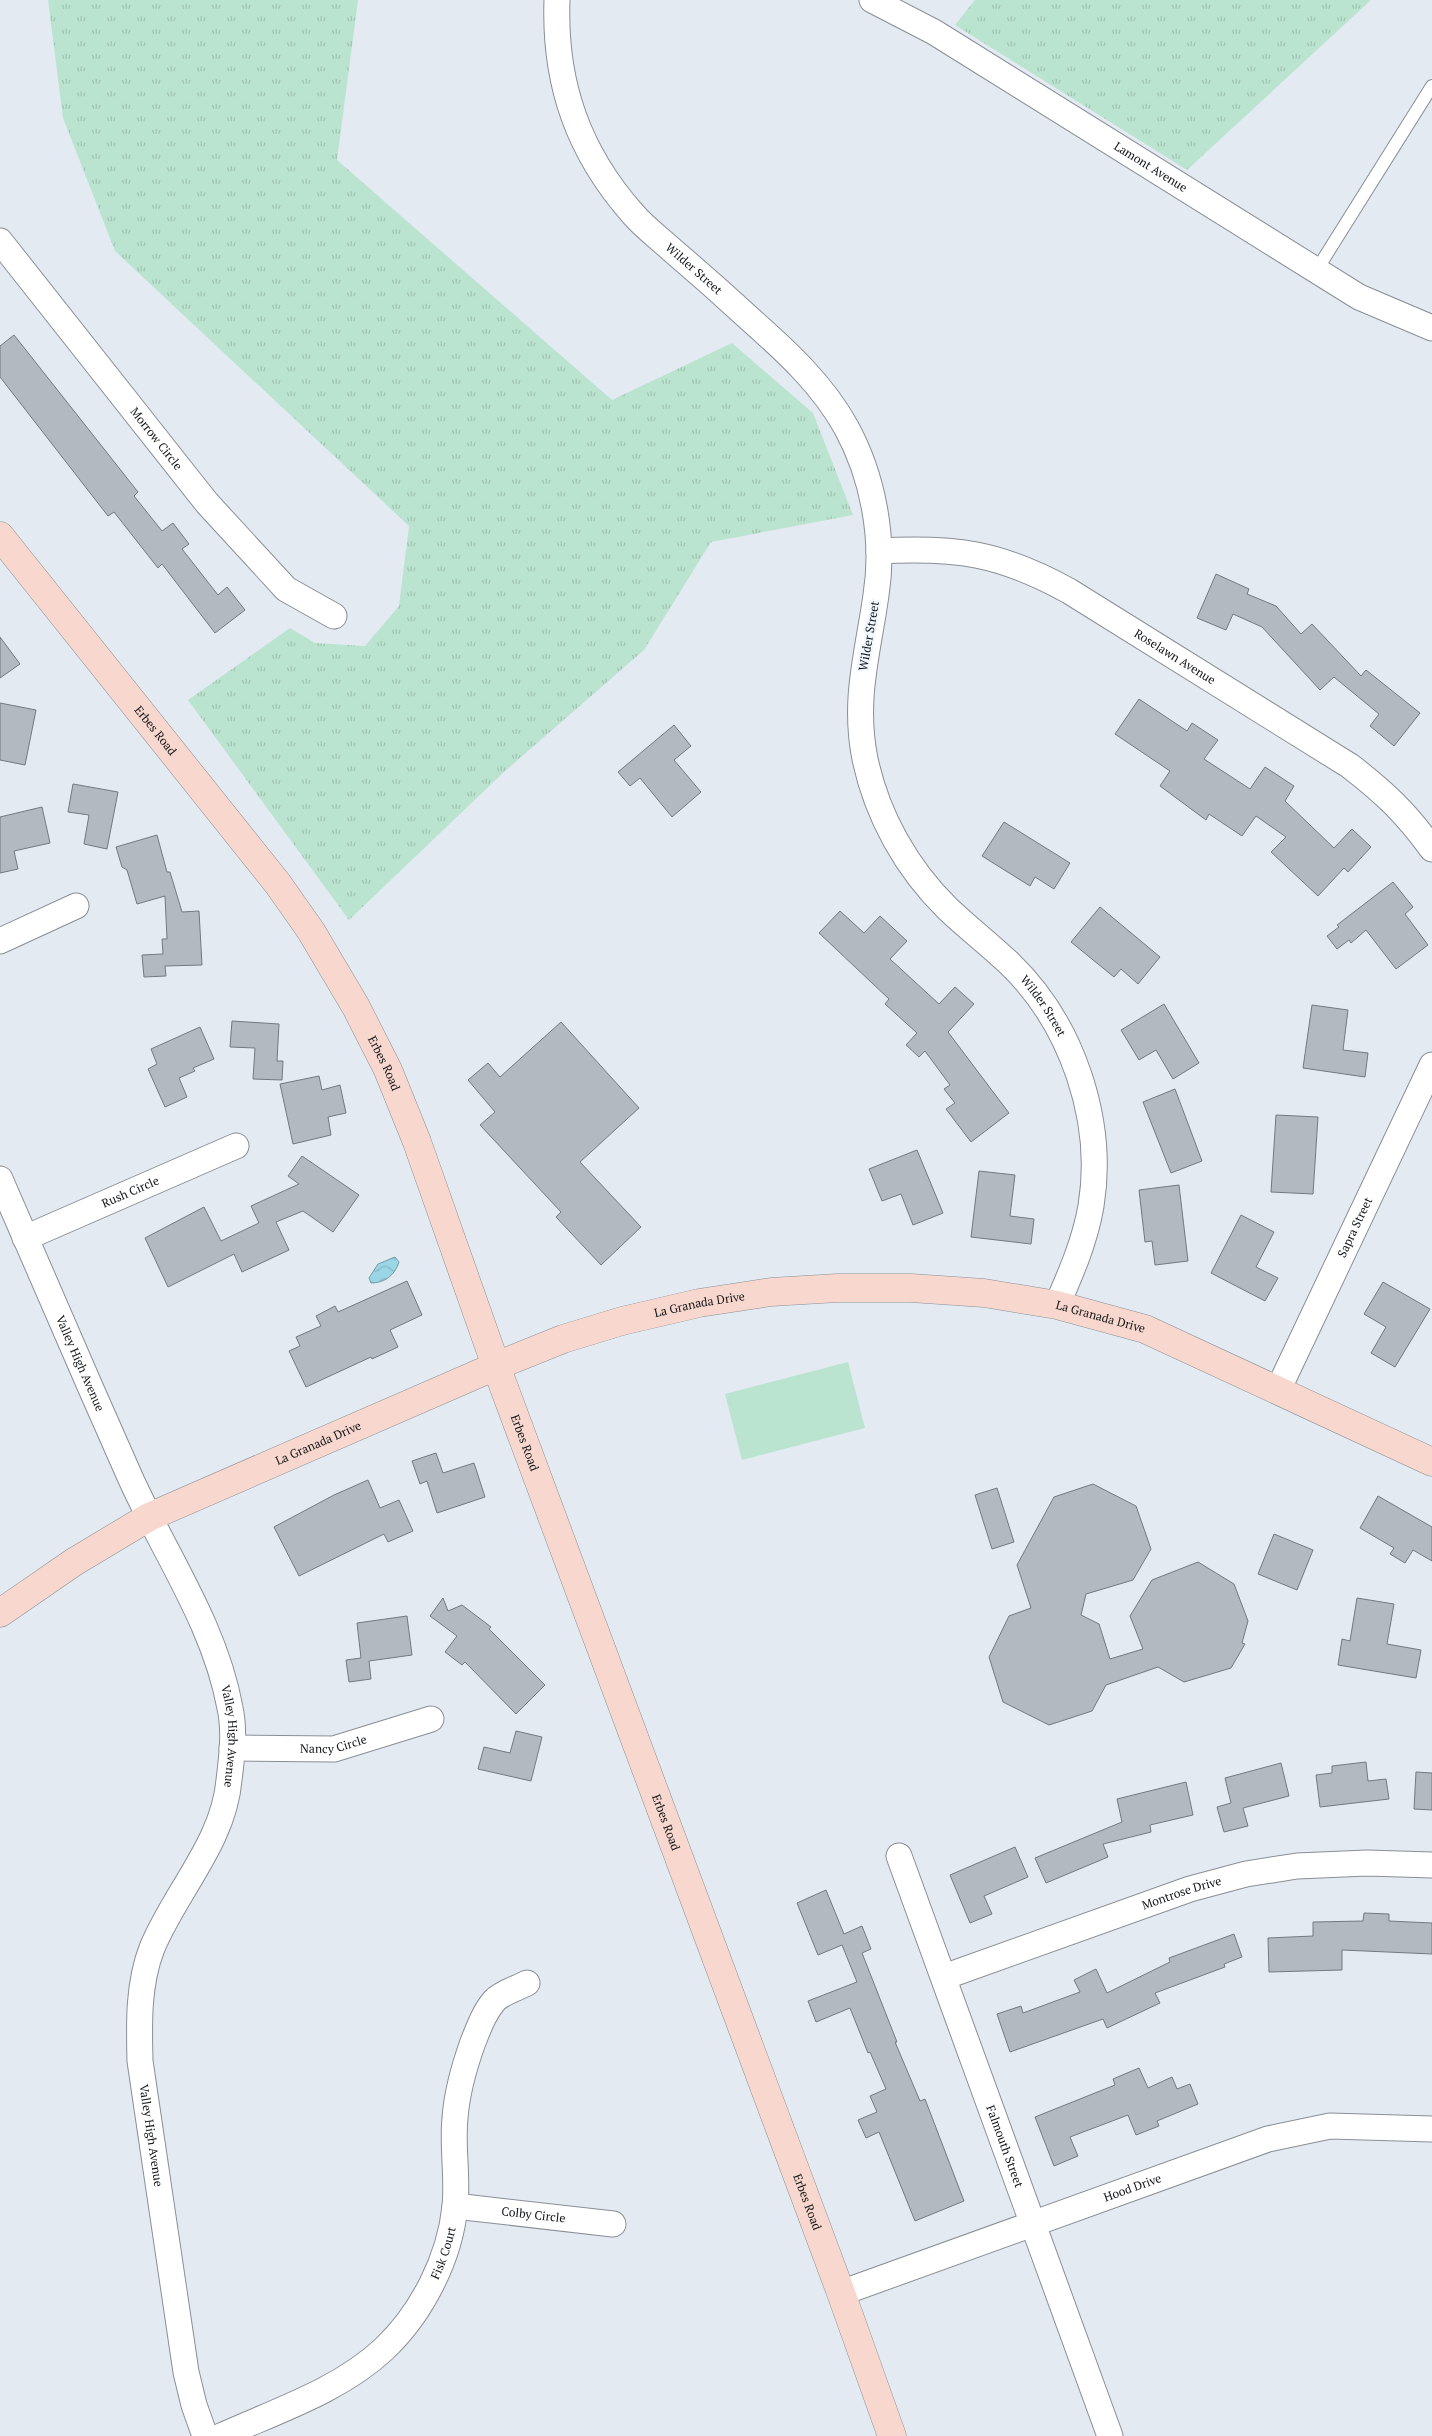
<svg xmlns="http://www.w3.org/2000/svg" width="1432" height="2436" font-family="'PT Serif',serif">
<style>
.grass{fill:url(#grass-tufts)}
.garden{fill:#bbe4d0}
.water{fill:url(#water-waves);stroke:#719ca8}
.building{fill:#b2b9c0;stroke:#737980}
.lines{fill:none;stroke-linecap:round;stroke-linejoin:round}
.lane-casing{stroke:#898f96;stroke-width:14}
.street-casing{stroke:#898f96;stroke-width:27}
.secondary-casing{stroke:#898f96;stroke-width:29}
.lane{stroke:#fff;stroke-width:12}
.street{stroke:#fff;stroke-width:25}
.secondary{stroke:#f8d8ce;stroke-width:28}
.labels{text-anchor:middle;stroke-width:4.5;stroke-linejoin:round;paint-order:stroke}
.street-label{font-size:12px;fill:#121417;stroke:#f0f7fe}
</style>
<defs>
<pattern id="grass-tufts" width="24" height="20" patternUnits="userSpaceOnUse" patternTransform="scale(1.25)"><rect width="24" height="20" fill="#bbe4d0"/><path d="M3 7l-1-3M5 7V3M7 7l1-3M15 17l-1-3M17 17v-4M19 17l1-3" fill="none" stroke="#a0c3b2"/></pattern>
<pattern id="water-waves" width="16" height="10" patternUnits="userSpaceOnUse" patternTransform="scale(1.25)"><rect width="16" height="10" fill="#9ad6e6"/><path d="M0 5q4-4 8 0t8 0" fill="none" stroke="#84b7c5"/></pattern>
</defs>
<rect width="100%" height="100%" fill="#e3eaf1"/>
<path class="grass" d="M48 0H358L337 160 612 400 732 343 813 413 853 515 711 542 644 650 505 771 349 920 188 700 290 628 315 643 365 646 399 606 409 526 115 251 63 118Z
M975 0H1371L1187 170 955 25Z"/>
<path class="garden" d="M848 1362 865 1428 742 1460 725 1394Z"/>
<path class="water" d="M395 1257 399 1262C395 1275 385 1283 371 1283L369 1278 378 1264Z"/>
<path class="building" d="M14 335 138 492 134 496 162 531 173 523 189 544 182 549 218 595 227 587 245 610 215 633 162 564 158 568 114 512 108 516 0 377V346Z
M1216 574 1249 589 1247 594 1276 606 1301 634 1312 624 1361 676 1366 670 1420 713 1394 746 1370 726 1379 714 1334 677 1320 690 1262 627 1233 614 1226 630 1197 618Z
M0 637 20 664 0 678Z
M1139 699 1187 731 1192 723 1218 740 1204 759 1250 789 1265 767 1294 786 1285 801 1334 848 1352 829 1371 847 1348 872 1344 868 1318 896 1271 852 1286 837 1256 816 1242 836 1209 814 1206 820 1160 786 1170 771 1115 734Z
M0 703 36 710 25 765 0 760Z
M674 725 691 746 674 760 701 792 672 817 640 778 630 786 618 772Z
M73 784 118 792 107 849 84 844 89 815 68 812Z
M42 807 50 843 14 851 18 869 0 873V817Z
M1004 822 1070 863 1054 889 1035 877 1030 886 982 856Z
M157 835 167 872H170L182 912 199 911 202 965 165 966 166 976 144 977 142 955 163 954 162 939H167L165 896 137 904 127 870 122 867 116 847Z
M1393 882 1413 907 1405 914 1428 945 1396 969 1366 930 1351 943 1349 940 1337 949 1327 936 1339 927 1337 925Z
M1100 907 1160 957 1138 984 1121 969 1114 977 1071 942Z
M840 911 864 933 880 916 907 941 890 959 939 1004 955 987 974 1004 948 1032 1009 1113 971 1142 946 1109 955 1103 944 1089 950 1085 925 1051 919 1057 906 1045 917 1033 885 1004 889 999 819 933Z
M1164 1004 1199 1063 1173 1079 1156 1050 1139 1060 1121 1030Z
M1312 1005 1348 1010 1343 1050 1368 1053 1365 1077 1303 1068Z
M232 1021 279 1024 277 1061H283L282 1080 253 1079 255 1048 230 1047Z
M561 1022 639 1108 580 1162 641 1227 601 1265 556 1217 561 1212 480 1125 495 1112 468 1080 488 1063 500 1077Z
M200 1027 214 1059 193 1068 195 1071 179 1078 187 1097 165 1107 148 1069 157 1064 151 1049Z
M319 1076 322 1090 340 1085 346 1113 328 1117 331 1135 293 1144 280 1084Z
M1175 1089 1202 1161 1171 1173 1143 1102Z
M1276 1115 1318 1117 1313 1194 1271 1192Z
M917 1150 943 1213 913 1225 901 1194 882 1201 869 1169Z
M302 1156 359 1195 333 1232 303 1211 276 1222 289 1250 242 1272 234 1254 168 1287 145 1238 204 1207 221 1241 259 1223 251 1206 299 1184 288 1176Z
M979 1171 1015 1175 1010 1216 1034 1219 1031 1244 971 1237Z
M1179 1185 1188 1261 1155 1265 1152 1241 1145 1242 1139 1190Z
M1241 1215 1274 1232 1256 1267 1278 1278 1265 1301 1211 1273Z
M407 1281 422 1315 390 1330 398 1347 372 1359 371 1357 306 1387 289 1351 300 1346 296 1337 321 1326 316 1316 335 1306 338 1312Z
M1383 1282 1430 1309 1395 1367 1371 1353 1386 1327 1364 1314Z
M436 1453 443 1473 474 1463 485 1497 437 1513 427 1481 420 1484 412 1461Z
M368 1480 380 1508 399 1500 413 1531 388 1542 384 1534 299 1576 274 1527 334 1495Z
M1093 1484 1136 1506 1151 1549 1133 1580 1086 1594 1081 1615 1099 1624 1110 1659 1143 1649 1130 1616 1152 1580 1198 1562 1234 1584 1248 1621 1242 1643 1245 1644 1231 1668 1184 1682 1158 1667 1106 1685 1092 1711 1049 1725 1003 1702 989 1657 1009 1616 1031 1608 1017 1565 1054 1497Z
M997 1488 1014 1542 992 1549 975 1495Z
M1378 1496 1432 1527V1561L1413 1550 1405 1563 1390 1554 1394 1548 1360 1528Z
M1274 1534 1313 1550 1297 1590 1258 1574Z
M443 1598 448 1611 462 1605 491 1627 489 1629 545 1685 516 1714 465 1662 462 1665 445 1652 457 1636 430 1616Z
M1357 1598 1394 1604 1387 1644 1421 1650 1416 1678 1338 1665 1342 1639 1350 1641Z
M407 1616 412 1655 369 1661 371 1679 349 1682 346 1660 361 1658 357 1623Z
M516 1731 542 1737 531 1781 478 1769 484 1747 510 1753Z
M1366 1762 1368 1781 1386 1779 1389 1799 1320 1807 1316 1775 1332 1773V1766Z
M1281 1763 1289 1796 1243 1808 1248 1826 1224 1832 1217 1807 1231 1803 1225 1778Z
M1416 1772 1432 1773V1810L1414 1809Z
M1186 1782 1193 1815 1150 1825 1151 1832 1103 1844 1108 1857 1046 1883 1035 1858 1122 1822 1117 1799Z
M1015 1847 1028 1877 984 1896 992 1914 970 1923 950 1875Z
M826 1890 844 1934 862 1926 871 1949 862 1953 897 2042H895L920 2101 925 2099 964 2201 915 2221 879 2132 866 2138 858 2120 877 2112 870 2096 886 2089 870 2052 868 2053 850 2008 816 2022 808 2001 857 1982 842 1945 818 1955 797 1903Z
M1364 1913 1389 1914V1921L1432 1923V1954L1342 1950V1970L1269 1972 1268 1938 1313 1936V1922L1363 1921Z
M1234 1934 1242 1957 1224 1964 1225 1967 1155 1993 1160 2003 1107 2028 1103 2019 1010 2052 997 2014 1021 2006 1023 2013 1080 1992 1074 1980 1096 1969 1107 1993 1170 1962 1169 1958Z
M1139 2068 1148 2088 1172 2077 1177 2089 1190 2084 1198 2104 1157 2121 1159 2126 1136 2135 1128 2115 1070 2137 1078 2156 1054 2166 1035 2117 1115 2085 1113 2079Z"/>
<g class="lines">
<defs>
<path id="lane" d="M1316 271 1432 86"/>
<g id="street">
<path id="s1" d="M557 0C554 83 578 152 633 214 644 227 659 238 672 250 699 273 725 296 751 320 787 352 822 384 846 427 873 476 885 539 876 595 868 653 853 699 865 759 877 816 907 869 948 909 968 928 990 945 1010 964 1072 1024 1105 1120 1091 1206 1085 1241 1071 1273 1057 1305"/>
<path id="s2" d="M872 0 934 32 1359 297 1432 328"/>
<path id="s3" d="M0 241 207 503 286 589 334 616"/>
<path id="s4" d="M879 551C957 547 1000 553 1069 591L1350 766C1385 793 1406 813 1432 849"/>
<path d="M0 941 76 906"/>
<path id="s5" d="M0 1179C43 1279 86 1378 130 1477 164 1553 215 1625 230 1708 235 1731 232 1756 229 1780 224 1842 175 1892 152 1948 138 1984 139 2023 140 2061L186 2372 194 2405 205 2436"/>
<path id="s6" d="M25 1238 236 1146"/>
<path id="s7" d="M1278 1390 1432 1065"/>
<path id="s8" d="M232 1748 334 1749 431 1719"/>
<path id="s9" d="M899 1856 1110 2436"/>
<path id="s10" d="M944 1977 1190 1889 1246 1874 1297 1866 1367 1863 1432 1865"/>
<path id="s11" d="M455 2206 613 2224"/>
<path id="s12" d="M841 2293 1268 2139 1330 2126 1432 2129"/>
<path id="s13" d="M221 2436C276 2411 339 2391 384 2349 422 2313 450 2258 455 2206 458 2177 452 2147 455 2118 457 2091 464 2067 473 2042 479 2027 484 2013 494 2001 501 1993 518 1988 527 1983"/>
</g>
<g id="secondary">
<path id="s14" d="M0 536 278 884 311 931 356 1007 388 1070 417 1142 496 1366 841 2293 892 2436"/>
<path id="s15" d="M0 1613 74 1562 149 1517 496 1366 563 1339 622 1321 699 1303 771 1292 838 1288H911L984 1293 1057 1305 1145 1329 1432 1462"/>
</g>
</defs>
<use href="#lane" class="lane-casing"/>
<use href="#street" class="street-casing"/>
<use href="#secondary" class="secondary-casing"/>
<use href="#lane" class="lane"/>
<use href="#street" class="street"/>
<use href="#secondary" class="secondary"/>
</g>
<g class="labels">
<g class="street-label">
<text dy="4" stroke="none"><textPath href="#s2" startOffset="325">Lamont Avenue</textPath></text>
<text dy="4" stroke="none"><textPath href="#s1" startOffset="315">Wilder Street</textPath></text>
<text dy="4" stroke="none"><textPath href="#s3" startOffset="252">Morrow Circle</textPath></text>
<text transform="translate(869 636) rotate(-80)" y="4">Wilder Street</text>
<text dy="4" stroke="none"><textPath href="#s4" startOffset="322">Roselawn Avenue</textPath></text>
<text dy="4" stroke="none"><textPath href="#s14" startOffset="249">Erbes Road</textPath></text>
<text dy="4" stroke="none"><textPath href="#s1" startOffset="1185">Wilder Street</textPath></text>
<text dy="4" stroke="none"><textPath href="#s14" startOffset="654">Erbes Road</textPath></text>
<text dy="4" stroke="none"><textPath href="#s6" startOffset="115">Rush Circle</textPath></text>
<text dy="4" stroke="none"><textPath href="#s7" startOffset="180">Sapra Street</textPath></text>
<text dy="4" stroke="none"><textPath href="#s15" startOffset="769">La Granada Drive</textPath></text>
<text dy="4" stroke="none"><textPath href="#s15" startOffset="1174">La Granada Drive</textPath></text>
<text dy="4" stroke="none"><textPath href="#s5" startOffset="201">Valley High Avenue</textPath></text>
<text dy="4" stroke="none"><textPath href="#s15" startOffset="362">La Granada Drive</textPath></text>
<text dy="4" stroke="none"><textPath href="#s14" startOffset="1059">Erbes Road</textPath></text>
<text dy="4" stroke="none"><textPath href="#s5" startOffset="606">Valley High Avenue</textPath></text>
<text dy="4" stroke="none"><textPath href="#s8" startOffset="102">Nancy Circle</textPath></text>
<text dy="4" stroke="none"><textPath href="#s14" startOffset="1464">Erbes Road</textPath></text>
<text dy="4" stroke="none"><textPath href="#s10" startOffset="252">Montrose Drive</textPath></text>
<text dy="4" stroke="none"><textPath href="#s5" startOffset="1026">Valley High Avenue</textPath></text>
<text dy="4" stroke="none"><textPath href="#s9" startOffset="309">Falmouth Street</textPath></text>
<text dy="4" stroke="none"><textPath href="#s12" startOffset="310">Hood Drive</textPath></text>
<text dy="4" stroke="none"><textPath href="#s14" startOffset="1869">Erbes Road</textPath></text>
<text dy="4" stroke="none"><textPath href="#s11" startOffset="79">Colby Circle</textPath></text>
<text dy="4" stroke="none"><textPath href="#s13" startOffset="300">Fisk Court</textPath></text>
</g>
</g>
</svg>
